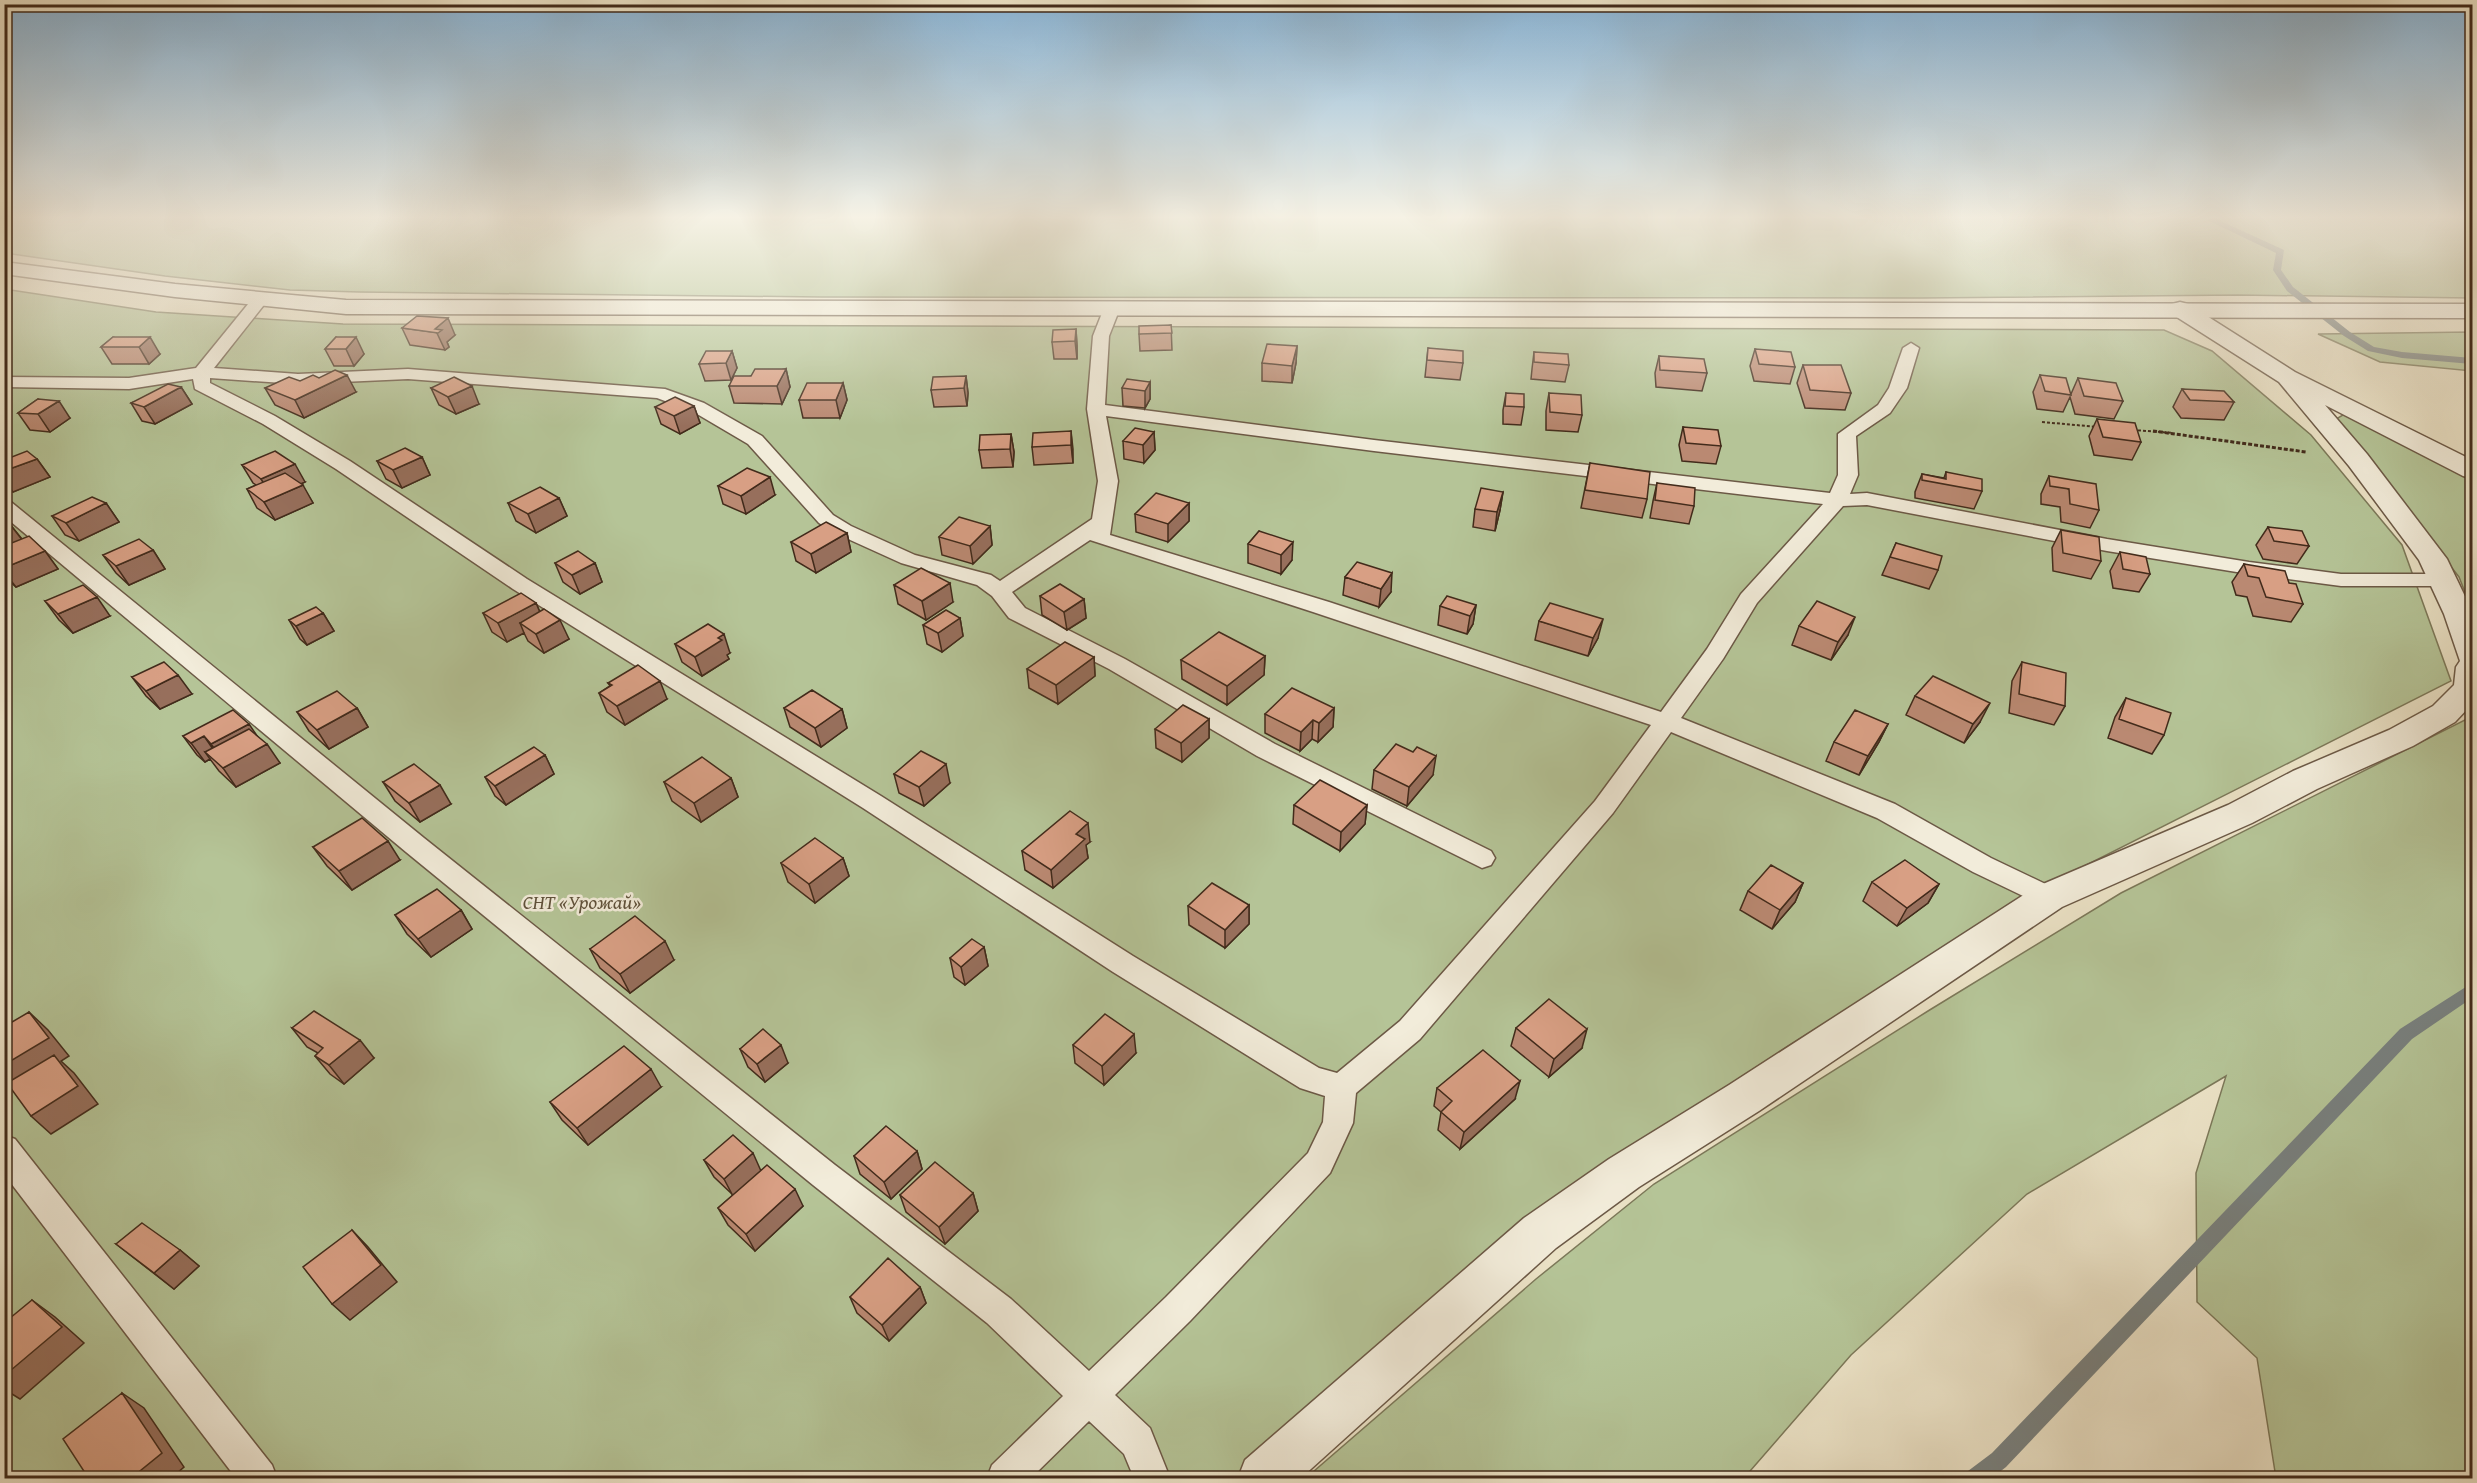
<svg xmlns="http://www.w3.org/2000/svg" width="2477" height="1483" font-family="'Gentium Book Plus',serif">
<style>
.green{fill:#b5c497;stroke:#7c7859;stroke-width:1.5}
.lines{fill:none;stroke-linecap:round;stroke-linejoin:round}
.stream{fill:#79817f;fill-rule:evenodd}
.service-casing{stroke:#6c5946;stroke-width:3}
.minor-casing{stroke:#6c5946;stroke-width:3}
.tertiary-casing{stroke:#6c5946;stroke-width:3}
.path-far1{stroke:#422b1b;stroke-width:2;stroke-dasharray:3 2;stroke-linecap:butt}
.path{stroke:#422b1b;stroke-width:3;stroke-dasharray:4 2;stroke-linecap:butt}
.service{fill:#f2ecda;fill-rule:evenodd}
.minor{fill:#f2ecda;fill-rule:evenodd}
.tertiary{fill:#f2ecda;fill-rule:evenodd}
.wall{fill:#ba8972;stroke:#422b1b;stroke-width:1.5}
.shaded-wall{fill:#976f5c;stroke:#422b1b;stroke-width:1.5}
.building{fill:#d89f84;stroke:#422b1b;stroke-width:1.5}
.labels{text-anchor:middle;stroke-width:5;stroke-linejoin:round;paint-order:stroke}
.park-label{font-size:20px;font-style:italic;fill:#5f513a;stroke:#f2ecda}
</style>
<rect width="100%" height="100%" fill="#ebe2c6"/>
<filter id="stains"><feTurbulence type="fractalNoise" baseFrequency=".00333" numOctaves="4"/><feColorMatrix values="0 0 0 0 .2 0 0 0 0 .09 0 0 0 0 .02 0 0 0 .5 -.17"/></filter>
<radialGradient id="worn" r=".72"><stop offset=".6" stop-color="#630" stop-opacity="0"/><stop offset="1" stop-color="#630" stop-opacity=".3"/></radialGradient>
<path class="green" d="M4 218H2472V298L2238 295 1920 298 821 297 360 292 290 290 165 276 5 253Z
M4 289 156 312 343 324 2164 330 2212 351 2311 435 2402 545 2451 681 2033 892 1787 1047 1689 1111 1507 1234 1251 1478H5Z
M2472 332V371L2380 362 2318 334Z
M2346 413 2472 481V610L2459 577 2408 512 2328 424Z
M2472 714V1478H2276L2257 1358 2197 1302 2196 1173 2226 1076 2027 1194 1851 1355 1744 1478H1306L1536 1279 1654 1184 1928 1011 2121 893 2471 717Z"/>
<g class="lines">
<path class="stream" d="M2203 218H2214L2284 250 2281 270 2293 287 2350 332 2374 347 2402 352 2472 358V364L2402 358 2368 351 2344 336 2287 291 2273 270 2276 253Z
M2472 983V998L2412 1039 2006 1467 1992 1478H1965L1968 1471 1992 1453 2400 1029Z"/>
<defs>
<path id="service" d="M259 296 267 301 214 368 298 374 408 369 665 389 704 403 762 436 833 515 851 526 915 555 991 575 1000 581 1092 519 1098 481 1087 409 1093 336 1104 308 1112 303 1120 308 1109 336 1105 405 1374 440 1830 493 1838 475V434L1878 405 1889 388 1903 348 1911 343 1919 348 1907 388 1890 413 1856 436 1858 475 1850 494 1867 493 2107 539 2249 562 2341 574H2443L2450 575 2454 580 2450 585 2443 586H2341L2249 574 2107 551 1867 505 1843 506 1757 603 1723 659 1681 718 1895 804 1991 858 2058 890 2062 897 2058 904 2049 907 2040 904 1973 872 1877 818 1671 732 1613 813 1420 1039 1356 1093 1353 1123 1330 1173 1190 1321 1115 1395 1150 1428 1170 1478H1134L1124 1454 1089 1421 1031 1478H987L992 1465 1063 1396 987 1323 813 1185 406 852 4 516V500L11 502 424 838 835 1165 1011 1299 1089 1371 1166 1297 1308 1153 1323 1122 1325 1096 1300 1088 1113 972 863 808 513 589 336 469 263 424 195 389 193 379 129 389 4 387V377L129 378 196 368 253 298ZM210 378 298 384 408 379 657 398 692 411 748 444 819 523 837 534 901 563 977 585 992 596 1009 618 1109 669 1257 756 1482 868 1491 865 1495 858 1491 851 1275 744 1125 659 1025 608 1012 592 1090 540 1313 612 1651 725 1595 801 1400 1021 1337 1073 1319 1068 1133 956 881 796 527 579 350 461 275 416 210 383ZM1106 416 1374 451 1823 504 1741 594 1707 649 1661 712 1329 602 1110 535 1118 481Z
M4 1135 15 1139 272 1465 277 1478H236L4 1174Z"/>
<path id="minor" d="M2180 302 2188 304 2295 372 2472 460V478L2463 476 2325 405 2367 454 2447 559 2472 611V704L2455 722 2413 746 2317 789 2252 823 2062 907 1759 1111 1639 1187 1556 1248 1301 1478H1238L1245 1460 1524 1218 1609 1159 1729 1085 2036 887 2228 805 2293 771 2389 730 2433 706 2454 685 2456 667 2460 661 2444 614 2419 560 2349 466 2279 382 2172 314 2169 309 2172 304Z"/>
<path id="tertiary" d="M4 262 175 284 346 300 2472 304V318L346 314 175 297 4 274Z"/>
</defs>
<use href="#service" class="service-casing"/>
<use href="#minor" class="minor-casing"/>
<use href="#tertiary" class="tertiary-casing"/>
<path class="path-far1" d="M2042 422 2098 427
M2133 430 2173 433"/>
<path class="path" d="M2153 431 2306 452"/>
<use href="#service" class="service"/>
<use href="#minor" class="minor"/>
<use href="#tertiary" class="tertiary"/>
</g>
<path class="wall" d="M1171 325 1172 350 1140 351 1139 334Z
M402 328 455 335 447 342 449 347 445 350 410 345Z
M1076 329 1077 346V359H1054L1052 342Z
M113 337 160 354 149 364H112L101 347Z
M336 337 364 354 354 366H334L325 349Z
M1297 346 1296 363 1292 383 1262 381V363Z
M1428 348 1463 363 1460 380 1425 377Z
M1755 349 1795 367 1790 384 1754 381 1750 366Z
M732 351 737 368 731 380 705 381 699 364Z
M1534 352 1569 365 1565 382 1531 379 1532 369Z
M1659 356 1707 373 1702 391 1656 387 1655 373Z
M1803 365 1851 393 1845 410 1805 408 1797 383Z
M786 369 790 387 782 404 734 403 729 386 751 376Z
M2040 375 2071 394 2078 378 2123 401 2114 419 2075 414 2070 397 2063 412 2037 409 2033 392Z
M966 376 968 393 967 406 934 407 931 390Z
M300 381 356 392 304 418 275 405 265 388Z
M1150 382V399L1145 408 1123 406 1122 388Z
M843 383 847 400 840 418H803L799 400Z
M181 387 192 404 155 424 142 421 131 403Z
M431 388 479 404 456 414 439 405Z
M2182 389 2234 402 2224 420 2181 418 2173 407Z
M1506 393 1524 407 1521 425 1503 424V410Z
M1549 393 1582 415 1578 432 1546 430V411Z
M38 399 70 418 50 432 30 430 18 413Z
M694 406 700 423 680 434 661 424 655 407Z
M2097 419 2141 442 2132 460 2094 455 2089 436Z
M1683 427 1721 446 1716 464 1682 461 1679 445Z
M1071 431 1073 463 1034 465 1032 447Z
M1154 432 1155 450 1144 463 1124 459 1123 441Z
M1011 434 1014 452 1013 467 982 468 979 450Z
M422 457 430 475 402 488 386 479 377 461Z
M37 459 50 477 13 492 4 484V460Z
M1590 463 1647 499 1642 518 1581 508Z
M242 465 305 482 301 484 313 503 275 520 257 508 247 489 256 485 253 483Z
M1946 472 1982 491 1974 509 1915 498V492L1922 474 1944 478Z
M2049 476 2099 510 2090 528 2061 522 2060 507 2041 504V494Z
M1657 483 1694 506 1689 524 1650 518 1653 501Z
M718 486 775 495 746 514 723 504Z
M1503 492 1500 510 1495 531 1473 527 1475 509Z
M559 498 567 516 536 533 516 521 508 503Z
M106 503 119 522 79 541 65 535 52 516Z
M1189 503V521L1168 542 1136 532 1135 514Z
M4 519 9 523 22 539 45 551 58 569 16 587 4 576Z
M990 526 992 545 973 564 942 555 939 537Z
M2268 527 2309 546 2297 564 2263 559 2256 545Z
M2061 530 2101 561 2091 579 2053 571 2052 548Z
M1259 531 1292 560 1281 574 1248 563V544Z
M847 533 851 552 816 573 796 561 791 542Z
M1896 543 1938 570 1929 589 1882 575Z
M153 550 165 569 129 585 116 573 103 555Z
M2120 552 2150 574 2139 592 2113 588 2110 571Z
M555 563H595L602 582 580 594 563 582Z
M2244 564 2289 583 2303 604 2291 622 2253 616 2247 597 2236 595 2232 582Z
M1345 577 1391 592 1379 607 1343 595Z
M894 585 953 602 926 620 898 604Z
M1040 596 1084 599 1086 618 1067 630 1042 615Z
M45 601 110 616 73 633 59 620Z
M536 603 540 612 569 639 544 653 528 641 524 633 507 642 492 632 483 613Z
M1476 605 1473 624 1467 634 1438 625 1440 606Z
M323 613 334 631 307 645 300 639 289 620Z
M960 618 963 636 942 652 927 644 923 625Z
M1539 621 1598 638 1588 656 1535 640Z
M1799 626 1848 635 1831 660 1792 645Z
M675 644 730 653 727 655 729 659 702 676 682 662Z
M1265 656 1264 675 1227 705 1182 679 1181 660Z
M1094 657 1095 676 1058 704 1029 688 1027 669Z
M2022 662 2065 706 2054 725 2009 713 2012 681Z
M132 677 192 694 160 709 146 696Z
M608 683 667 699 625 725 607 712 599 693 610 686Z
M1915 696 1980 722 1964 743 1906 715Z
M2126 698 2164 735 2152 754 2108 738 2115 717Z
M357 708 368 727 329 749 309 731 297 712Z
M784 708 842 709 847 728 821 747 790 727Z
M1334 708 1333 727 1318 742 1312 739 1300 751 1265 733V714Z
M1209 719V738L1182 762 1156 748 1155 729Z
M1888 724 1879 742 1859 775 1826 761 1834 742Z
M256 735 280 763 236 787 219 771 210 759 205 762 197 755 183 736Z
M545 755 554 774 506 805 495 796 485 777Z
M1374 770 1433 775 1407 806 1372 789Z
M894 774 950 783 924 806 899 793Z
M731 778 738 797 701 822 672 801 664 782Z
M383 782 451 804 420 822 395 801Z
M1294 805H1367L1365 824 1340 851 1293 824Z
M1090 842 1086 845 1088 858 1053 888 1025 870 1022 851Z
M313 847 400 860 352 890 327 866Z
M843 858 849 876 815 903 788 882 781 863Z
M1872 882 1939 884 1928 903 1897 926 1863 901Z
M1803 883 1795 902 1772 929 1740 910 1748 891Z
M1249 905V924L1225 948 1189 925 1188 906Z
M461 910 472 929 431 957 407 934 395 915Z
M984 947 988 966 965 985 954 977 950 958Z
M590 949 674 960 630 993 600 968Z
M292 1028 374 1058 344 1084 330 1074 315 1056 318 1053 307 1047Z
M1516 1028 1582 1048 1549 1077 1511 1046Z
M1073 1045 1136 1053 1104 1085 1075 1063Z
M740 1049 788 1063 765 1082 748 1067Z
M661 1087 588 1145 562 1120 550 1102Z
M1437 1088 1515 1099 1460 1149 1438 1130 1441 1112 1434 1106Z
M917 1151 922 1169 891 1199 860 1174 854 1156Z
M704 1160 761 1170 803 1206 755 1251 728 1225 718 1208 733 1195 714 1177Z
M973 1193 978 1211 945 1244 906 1212 900 1195Z
M116 1244 180 1250 199 1266 174 1289Z
M920 1287 926 1303 889 1341 857 1313 850 1297Z"/>
<path class="shaded-wall" d="M448 318 455 335 447 342 449 347 445 350 435 329Z
M1076 329 1077 346V359L1075 341Z
M150 337 160 354 149 364 139 347Z
M356 337 364 354 354 366 346 349Z
M1297 346 1296 363 1292 383V366Z
M732 351 737 368 731 380 726 363Z
M786 369 790 387 782 404 777 386Z
M347 375 356 392 304 418 295 400Z
M966 376 968 393 967 406 964 388Z
M1150 382V399L1145 408V391Z
M843 383 847 400 840 418 836 400Z
M472 386 479 404 456 414 448 397Z
M181 387 192 404 155 424 144 407Z
M59 401 70 418 50 432 38 414Z
M694 406 700 423 680 434 674 416Z
M1071 431 1073 449V463L1071 445Z
M1154 432 1155 450 1144 463 1143 445Z
M1011 434 1014 452 1013 467 1010 449Z
M422 457 430 475 402 488 393 470Z
M37 459 50 477 13 492 4 480V471Z
M295 464 305 482 272 497 261 479Z
M770 477 775 495 746 514 741 496Z
M303 485 313 503 275 520 264 502Z
M1503 492 1500 510 1495 531 1497 512Z
M559 498 567 516 536 533 528 514Z
M106 503 119 522 79 541 66 523Z
M1189 503V521L1168 542V524Z
M9 523 23 541 4 549V525Z
M990 526 992 545 973 564 970 546Z
M847 533 851 552 816 573 811 554Z
M1293 542 1292 560 1281 574V555Z
M153 550 165 569 129 585 116 566Z
M45 551 58 569 16 587 4 572V568Z
M595 563 602 582 580 594 572 575Z
M1392 573 1391 592 1379 607 1381 589Z
M950 583 953 602 926 620 922 601Z
M97 597 110 616 73 633 58 614Z
M1084 599 1086 618 1067 630 1064 612Z
M536 603 544 622 520 623 524 633 507 642 498 623Z
M1476 605 1473 624 1467 634 1470 616Z
M323 613 334 631 307 645 296 626Z
M1855 617 1848 635 1831 660 1838 642Z
M960 618 963 636 942 652 938 633Z
M1603 619 1598 638 1588 656 1593 638Z
M560 620 569 639 544 653 536 634Z
M724 634 730 653 727 655 729 659 702 676 695 657 718 638Z
M1265 656 1264 675 1227 705V686Z
M1094 657 1095 676 1058 704 1056 685Z
M178 675 192 694 160 709 146 691Z
M660 681 667 699 625 725 617 706Z
M1990 703 1980 722 1964 743 1973 724Z
M357 708 368 727 329 749 317 730Z
M1334 708 1333 727 1318 742 1319 723Z
M842 709 847 728 821 747 815 728Z
M1209 719V738L1182 762 1181 743Z
M1313 720 1312 739 1300 751 1301 732Z
M249 724 262 743 225 763 211 744Z
M1888 724 1879 742 1859 775 1868 756Z
M204 736 217 755 205 752 210 759 205 762 191 743Z
M267 744 280 763 236 787 223 768Z
M545 755 554 774 506 805 495 786Z
M1436 756 1433 775 1407 806 1409 787Z
M946 764 950 783 924 806 919 787Z
M731 778 738 797 701 822 694 803Z
M440 785 451 804 420 822 409 803Z
M1367 805 1365 824 1340 851 1341 832Z
M1088 823 1090 842 1086 845 1088 858 1053 888 1051 870 1076 834Z
M388 841 400 860 352 890 339 871Z
M843 858 849 876 815 903 809 884Z
M1803 883 1795 902 1772 929 1780 910Z
M1939 884 1928 903 1897 926 1907 908Z
M1249 905V924L1225 948V930Z
M461 910 472 929 431 957 418 939Z
M665 941 674 960 630 993 620 974Z
M984 947 988 966 965 985 961 967Z
M29 1012 48 1030 69 1056 61 1061 74 1073 98 1104 51 1134 31 1116 18 1088 4 1076V1065Z
M1587 1029 1582 1048 1549 1077 1554 1059Z
M1134 1034 1136 1053 1104 1085 1102 1066Z
M360 1040 374 1058 344 1084 329 1065Z
M781 1045 788 1063 765 1082 757 1064Z
M651 1069 661 1087 588 1145 577 1128Z
M1520 1081 1515 1099 1460 1149 1464 1132Z
M917 1151 922 1169 891 1199 884 1182Z
M753 1153 761 1171 733 1196 724 1179Z
M795 1189 803 1206 755 1251 746 1234Z
M973 1193 978 1211 945 1244 939 1227Z
M352 1230 368 1247 397 1282 350 1320 332 1304Z
M180 1250 199 1266 174 1289 154 1273Z
M920 1287 926 1303 889 1341 882 1325Z
M32 1300 55 1317 84 1343 20 1399 4 1389V1376Z
M122 1393 144 1408 184 1467 170 1479H130Z"/>
<path class="building" d="M417 316 448 318 435 329 442 330 438 333 402 328Z
M1171 325 1172 333 1139 334V326Z
M1076 329 1075 341 1052 342 1053 330Z
M113 337H150L139 347H101Z
M336 337H356L346 349H325Z
M1267 344 1297 346 1292 366 1262 363Z
M1428 348 1463 351V363L1427 360Z
M1755 349 1791 352 1795 367 1759 364Z
M706 351H732L726 363 699 364Z
M1534 352 1568 354 1569 365 1534 362Z
M1659 356 1704 359 1707 373 1660 370Z
M1803 365H1841L1851 393 1810 390Z
M755 369H786L777 386H729L734 376H751Z
M335 370 347 375 295 400 265 388 289 377 300 381 313 375 319 378Z
M2040 375 2066 378 2071 395 2045 391Z
M966 376 964 388 931 390 933 377Z
M454 377 472 386 448 397 431 388Z
M2078 378 2116 383 2123 401 2084 396Z
M1127 379 1150 382 1145 391 1122 388Z
M807 383H843L836 400H799Z
M168 384 181 387 144 407 131 403Z
M2182 389 2224 391 2234 402 2190 400Z
M1506 393 1524 394V407L1505 406Z
M1549 393 1581 395 1582 415 1550 412Z
M675 397 694 406 674 416 655 407Z
M38 399 59 401 38 414 18 413Z
M2097 419 2135 423 2141 442 2103 437Z
M1683 427 1718 430 1721 446 1686 443Z
M1135 428 1154 432 1143 445 1123 441Z
M1071 431V445L1032 447 1033 433Z
M1011 434 1010 449 979 450 980 435Z
M405 448 422 457 393 470 377 461Z
M27 451 37 459 4 471V460Z
M275 451 295 464 261 479 242 465Z
M1590 463 1650 472 1647 499 1585 490Z
M747 468 770 477 741 496 718 486Z
M1946 472 1982 479V491L1922 480V474L1946 479Z
M285 473 303 485 264 502 247 489Z
M2049 476 2096 484 2099 510 2070 504 2069 489 2050 486Z
M1657 483 1695 488 1694 506 1655 500Z
M540 487 559 498 528 514 508 503Z
M1481 488 1503 492 1497 512 1475 509Z
M1156 493 1189 503 1168 524 1135 514Z
M92 497 106 503 66 523 52 516Z
M959 517 990 526 970 546 939 537Z
M4 519 9 523 4 525Z
M826 522 847 533 811 554 791 542Z
M2268 527 2302 531 2309 546 2274 541Z
M2061 530 2099 537 2101 561 2063 553Z
M1259 531 1293 542 1281 555 1248 544Z
M29 536 45 551 4 568V546Z
M139 539 153 550 116 566 103 555Z
M1896 543 1942 556 1938 570 1890 557Z
M578 551 595 563 572 575 555 563Z
M2120 552 2146 557 2150 574 2123 569Z
M1357 562 1392 573 1381 589 1345 577Z
M2244 564 2285 571 2289 583 2296 584 2303 604 2266 597 2259 578 2248 576Z
M921 568 950 583 922 601 894 585Z
M1060 584 1084 599 1064 612 1040 596Z
M83 585 97 597 58 614 45 601Z
M521 593 536 603 498 623 483 613Z
M1447 596 1476 605 1470 616 1440 606Z
M1817 601 1855 617 1838 642 1799 626Z
M1550 603 1603 619 1593 638 1539 621Z
M316 607 323 613 296 626 289 620Z
M544 609 560 620 536 634 520 623Z
M946 610 960 618 938 633 923 625Z
M708 624 724 634 718 638 722 640 695 657 675 644Z
M1219 632 1265 656 1227 686 1181 660Z
M1065 642 1094 657 1056 685 1027 669Z
M164 662 178 675 146 691 132 677Z
M2022 662 2066 673 2065 706 2019 694Z
M638 665 660 681 617 706 599 693 612 685 608 683Z
M1933 676 1990 703 1973 724 1915 696Z
M1292 688 1334 708 1319 723 1313 720 1301 732 1265 714Z
M812 690 842 709 815 728 784 708Z
M337 691 357 708 317 730 297 712Z
M2126 698 2171 713 2164 735 2119 719Z
M1183 705 1209 719 1181 743 1155 729Z
M233 710 249 724 211 744 204 736 191 743 183 736Z
M1855 710 1888 724 1868 756 1834 742Z
M249 729 267 744 223 768 205 752Z
M1396 744 1413 752 1417 747 1436 756 1409 787 1374 770Z
M534 747 545 755 495 786 485 777Z
M921 751 946 764 919 787 894 774Z
M702 757 731 778 694 803 664 782Z
M414 764 440 785 409 803 383 782Z
M1320 780 1367 805 1341 832 1294 805Z
M1070 811 1088 823 1076 834 1085 839 1051 870 1022 851Z
M362 818 388 841 339 871 313 847Z
M815 838 843 858 809 884 781 863Z
M1905 860 1939 884 1907 908 1872 882Z
M1771 865 1803 883 1780 910 1748 891Z
M1212 883 1249 905 1225 930 1188 906Z
M437 889 461 910 418 939 395 915Z
M635 916 665 941 620 974 590 949Z
M972 939 984 947 961 967 950 958Z
M1549 999 1587 1029 1554 1059 1516 1028Z
M314 1011 360 1040 329 1065 315 1056 323 1048 292 1028Z
M29 1012 49 1038 4 1065V1022L7 1025Z
M1105 1014 1134 1034 1102 1066 1073 1045Z
M763 1029 781 1045 757 1064 740 1049Z
M624 1046 651 1069 577 1128 550 1102Z
M1483 1050 1520 1081 1464 1132 1441 1112 1452 1101 1437 1088Z
M54 1055 78 1086 31 1116 7 1083Z
M886 1126 917 1151 884 1182 854 1156Z
M733 1135 753 1153 724 1179 704 1160Z
M935 1162 973 1193 939 1227 900 1195Z
M767 1165 795 1189 746 1234 718 1208Z
M142 1223 180 1250 154 1273 116 1244Z
M352 1230 381 1265 332 1304 303 1267Z
M888 1258 920 1287 882 1325 850 1297Z
M32 1300 62 1327 4 1376V1323Z
M122 1393 162 1453 130 1479H89L63 1439Z"/>
<linearGradient id="sky" x2="0" y2="1"><stop stop-color="#8ab6d8"/><stop offset="0.51" stop-color="#f6f2e5"/><stop offset="1" stop-color="#f6f2e5" stop-opacity="0"/></linearGradient>
<rect width="2477" height="426" fill="url(#sky)"/>
<g class="labels">
<g class="park-label">
<text x="582" y="909">СНТ «Урожай»</text>
</g>
</g>
<rect width="2477" height="1483" fill="none" stroke="#ebe2c6" stroke-width="24"/>
<rect x="6" y="6" width="2465" height="1471" fill="none" stroke="#422b1b" stroke-width="3"/>
<rect x="12" y="12" width="2453" height="1459" fill="none" stroke="#422b1b" stroke-width="1.5"/>
<rect width="100%" height="100%" filter="url(#stains)"/>
<rect width="100%" height="100%" fill="url(#worn)"/>
</svg>
